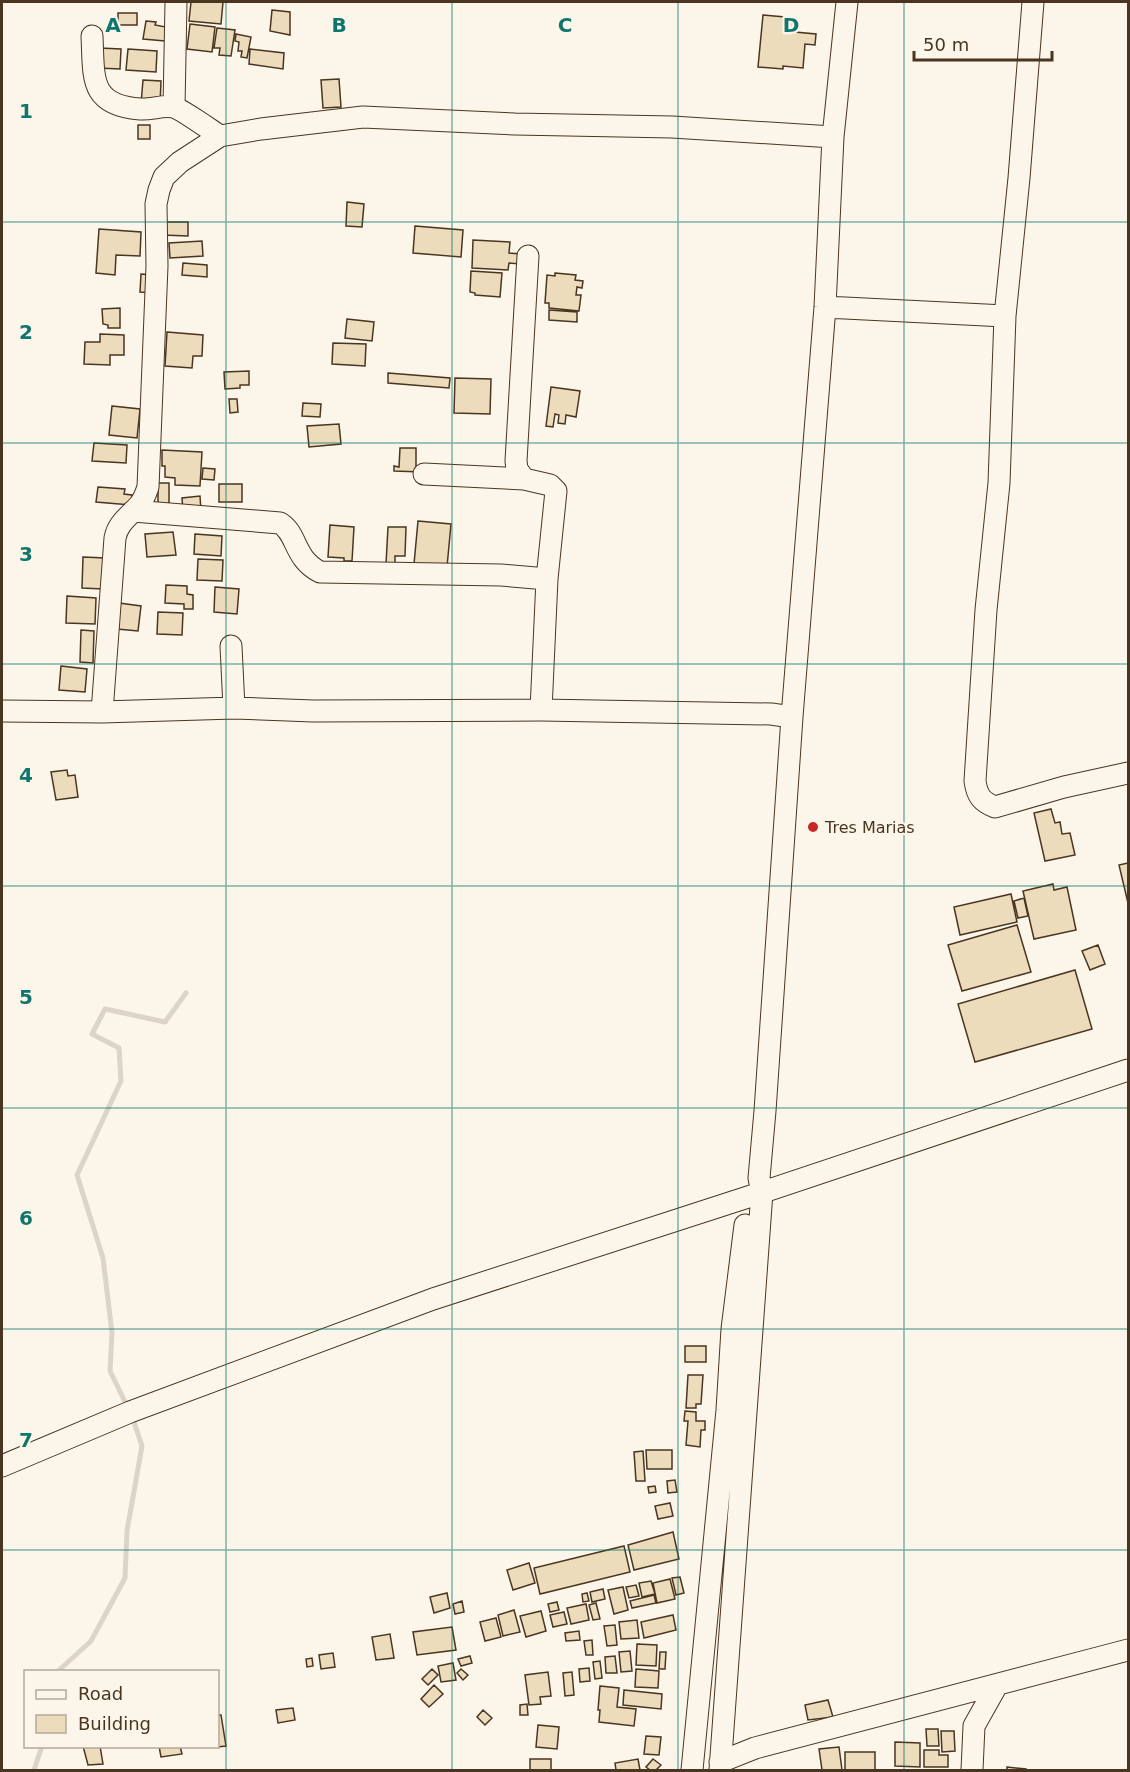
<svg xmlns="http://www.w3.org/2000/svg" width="1130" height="1772" font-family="'DejaVu Sans',sans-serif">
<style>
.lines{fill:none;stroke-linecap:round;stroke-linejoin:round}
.stream{stroke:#dcd4c6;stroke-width:5}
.building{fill:#ecdcbc;stroke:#4a3520;stroke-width:1.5}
.minor-casing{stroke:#4a3520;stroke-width:23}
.minor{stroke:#fbf6e9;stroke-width:21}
.grid{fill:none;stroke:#0f766e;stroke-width:1.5;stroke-opacity:0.55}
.poi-dot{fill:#c62828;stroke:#fbf6e9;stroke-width:2}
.labels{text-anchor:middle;stroke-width:4.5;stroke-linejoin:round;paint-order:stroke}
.poi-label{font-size:16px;fill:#4a3520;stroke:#fbf6e9;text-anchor:start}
.grid-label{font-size:20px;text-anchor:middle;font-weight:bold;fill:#0f766e;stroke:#fbf6e9;stroke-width:4.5;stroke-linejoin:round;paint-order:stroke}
</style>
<rect width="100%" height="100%" fill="#fbf6e9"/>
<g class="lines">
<path class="stream" d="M128 1408 110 1371 112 1333 103 1258 77 1175 121 1081 119 1048 92 1034 105 1009 165 1022 186 993
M57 1672 91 1641 125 1578 127 1531 142 1446 132 1416
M34 1770 42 1746"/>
</g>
<path class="building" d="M191 2H223L221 24 189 21Z
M272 10 290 12V35L270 31Z
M118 13H137V25H118Z
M763 15 796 18 795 32 816 34 815 45 805 44 803 68 783 66V69L758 67Z
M146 21 156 22 155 25 166 27 165 41 143 39Z
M190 24 215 27 212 52 187 49Z
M217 28 235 30 231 56 219 55 220 48H214Z
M236 34 251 37 247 58 241 57 242 51H238L239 42 235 41Z
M99 48 121 49 120 69 98 68Z
M128 49 157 51 156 72 126 70Z
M250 49 284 53 283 69 249 64Z
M339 79 341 107 323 108 321 80Z
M143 80 161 81 160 105 141 104Z
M138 125H150V139H138Z
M347 202 364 204 362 227 346 226Z
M163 222H188V236L162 235Z
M415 226 463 230 461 257 413 253Z
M99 229 141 232 140 256 116 255 115 275 96 273Z
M473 240 510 242 509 253 521 254 520 264 509 263 508 270 472 268Z
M202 241 203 256 170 258 169 243Z
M183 263 207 265V277L182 275Z
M471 271 502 273 500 297 475 295V293L470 292Z
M555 273 576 275 575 280 583 281 582 288 577 287 576 295H581L579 311 549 308V303H545L547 275 555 276Z
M141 274 152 275 151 293 140 292Z
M120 308V328H108V325L103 324 102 309Z
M549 310 577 312V322L549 320Z
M347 319 374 322 372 341 345 338Z
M167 332 203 335 202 356H193L192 368 165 366Z
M100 334 124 335V355H110V365L84 364 85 342H100Z
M333 343 366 344 365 366 332 364Z
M249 371V385H240V388L225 389 224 372Z
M388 373 450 378 449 388 388 383Z
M455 378 491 379 490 414 454 413Z
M551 387 580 391 576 417 566 415 565 424 558 423 559 415 555 414 553 427 546 426Z
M229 399H237L238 412 230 413Z
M303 403 321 404 320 417 302 416Z
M112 406 140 409 137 438 109 435Z
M339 424 341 444 309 447 307 426Z
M94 443 127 445 126 463 92 461Z
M400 448H416V468H422V472L394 471V466L399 467Z
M162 450 202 452 200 486 175 485V478L165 477V466H162Z
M203 468 215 469 214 480 202 479Z
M158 483H169V506H158Z
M219 484H242V502H219Z
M98 487 125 489 124 494 132 495 131 505 96 502Z
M200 496 201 511 183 512 182 498Z
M418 521 451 524 447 567 414 564Z
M330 525 354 527 352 561H344V558L328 557Z
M388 527H406L405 556H395V565L386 564Z
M173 532 176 555 147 557 145 534Z
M195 534 222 536 221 556 194 554Z
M83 557 105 558 103 589 82 588Z
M198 559 223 560 222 581 197 580Z
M166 585 187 586V594L193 595V609H184V604L165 603Z
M215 587 239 589 237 614 214 612Z
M67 596 96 598 95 624 66 623Z
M119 603 141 606 138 631 117 629Z
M158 612 183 613 182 635 157 634Z
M81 630 94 631 93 663 80 662Z
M61 666 87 669 85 692 59 690Z
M67 770 68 776 75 775 78 797 56 800 51 772Z
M1051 809 1055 823 1060 822 1062 834 1070 833 1075 855 1045 861 1034 813Z
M1128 863V903L1119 865Z
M1053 884 1054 890 1067 887 1076 930 1034 939 1023 891Z
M1011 894 1017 922 960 935 954 907Z
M1024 898 1028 916 1018 918 1014 901Z
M1017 925 1031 972 962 991 948 945Z
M1098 945 1105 964 1090 970 1082 951Z
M1075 970 1092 1029 975 1062 958 1004Z
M685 1346H706V1362H685Z
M688 1375H703L701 1404H696V1408H686Z
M685 1411 696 1412V1421H705V1430H701L700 1447 686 1445 688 1421H684Z
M646 1450H672V1469H647Z
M643 1451 645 1481H636L634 1452Z
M675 1480 677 1492 668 1493 667 1481Z
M655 1486 656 1492 649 1493 648 1487Z
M670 1503 673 1516 658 1519 655 1506Z
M673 1532 679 1559 634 1570 628 1545Z
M624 1546 630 1572 540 1594 534 1568Z
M529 1563 535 1583 513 1590 507 1570Z
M680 1577 684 1593 676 1595 672 1578Z
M670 1579 675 1599 657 1603 653 1583Z
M651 1581 655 1594 642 1597 639 1583Z
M636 1585 639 1596 629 1598 626 1587Z
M623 1587 628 1610 614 1614 608 1590Z
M603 1589 605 1599 592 1602 590 1592Z
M447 1593 450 1608 434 1613 430 1597Z
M587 1593 589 1601 583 1602 582 1594Z
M654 1595 656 1603 632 1608 630 1601Z
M462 1601 464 1612 455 1614 453 1604Z
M557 1602 559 1610 550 1612 548 1604Z
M596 1603 600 1619 593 1620 589 1605Z
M586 1604 589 1620 571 1624 567 1608Z
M514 1610 520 1632 503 1636 498 1615Z
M541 1611 546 1631 526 1637 520 1616Z
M564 1612 567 1624 553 1627 550 1615Z
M673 1615 676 1630 644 1638 641 1622Z
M496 1618 501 1637 485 1641 480 1622Z
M637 1620 639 1638 621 1639 619 1622Z
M615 1625 617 1645 607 1646 604 1626Z
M452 1627 456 1650 417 1655 413 1632Z
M579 1631 580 1640 566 1641 565 1633Z
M390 1634 394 1658 376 1660 372 1637Z
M592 1640 593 1655H586L584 1641Z
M637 1644 657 1645 656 1666 636 1665Z
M630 1651 632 1671 621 1672 619 1652Z
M660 1652H666L665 1669H659Z
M333 1653 335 1667 321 1669 319 1655Z
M470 1656 472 1663 461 1666 458 1659Z
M615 1656 617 1673H606L605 1657Z
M312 1658 313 1666 307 1667 306 1659Z
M600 1661 602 1678 595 1679 593 1662Z
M453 1663 456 1680 441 1682 438 1666Z
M589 1668 590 1681 580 1682 579 1669Z
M432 1669 438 1675 428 1685 422 1679Z
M461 1669 468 1675 463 1680 457 1673Z
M636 1669 659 1671 658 1688 635 1687Z
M548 1672 551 1696 540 1697 541 1704 529 1705 525 1675Z
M572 1672 574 1695 565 1696 563 1673Z
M434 1685 443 1694 429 1707 421 1699Z
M600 1686 619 1688 617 1707 636 1709 634 1726 599 1722 600 1710H598Z
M624 1690 662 1694 661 1709 623 1705Z
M828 1700 833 1717 808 1720 805 1705Z
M527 1704 528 1715H520V1705Z
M293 1708 295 1720 278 1723 276 1710Z
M483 1710 492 1718 485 1725 477 1717Z
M218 1715H221L226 1746 217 1747Z
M538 1725 559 1727 557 1749 536 1747Z
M926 1729H938L939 1746H927Z
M941 1731H954L955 1751 942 1752Z
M646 1736 661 1737 659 1755 644 1754Z
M895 1742 920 1743V1767L895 1766Z
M83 1746H100L103 1764 88 1765Z
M159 1746H180L182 1754 161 1757Z
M839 1747 842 1770H822L819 1749Z
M924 1750H939V1755H948V1767H924Z
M845 1752H875V1770H845Z
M530 1759H551V1770H530Z
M638 1759 640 1770H616L615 1763Z
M653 1759 661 1765 656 1770H650L646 1767Z
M1007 1767 1026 1769V1770H1007Z"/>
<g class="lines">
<defs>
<path id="minor" d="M1033 2 1019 178 1005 316 999 483 986 610 975 781C977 796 982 802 995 807L1064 787 1128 773
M92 36C94 78 89 105 140 109 151 110 162 105 173 107 180 108 212 131 220 136
M174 107 176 2
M528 256 516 461 517 469 524 479 550 485 556 491 547 579 541 710
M825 307 1005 316
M424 474 524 479
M133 511 280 523C298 534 293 558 320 572L501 575 547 579
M231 646 234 708
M2 711 102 712 234 708 313 711 541 710 771 714 792 717
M102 712 115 538C118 522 130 516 140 504 144 499 146 493 148 487L157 266 156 204 159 190 164 177 180 162 220 136 261 129 363 117 515 124 672 127 833 137
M2 1466 130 1412 433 1299 748 1197 1128 1070
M720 1762 755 1748 1128 1650
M692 1770 727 1410 732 1329 745 1225
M720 1770 762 1192 759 1178 765 1111 792 717 825 307 833 137 847 2
M972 1770 974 1726 997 1685"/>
</defs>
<use href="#minor" class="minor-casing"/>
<use href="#minor" class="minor"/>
</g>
<path class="grid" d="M226 2V1770M452 2V1770M678 2V1770M904 2V1770M2 222H1128M2 443H1128M2 664H1128M2 886H1128M2 1108H1128M2 1329H1128M2 1550H1128"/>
<circle class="poi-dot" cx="813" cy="827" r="6"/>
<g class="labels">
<g class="poi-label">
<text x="825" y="833">Tres Marias</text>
</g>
</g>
<g class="grid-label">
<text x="113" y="32">A</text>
<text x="339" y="32">B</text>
<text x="565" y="32">C</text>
<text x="791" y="32">D</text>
<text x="26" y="118">1</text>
<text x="26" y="339">2</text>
<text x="26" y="561">3</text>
<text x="26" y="782">4</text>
<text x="26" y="1004">5</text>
<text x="26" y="1225">6</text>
<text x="26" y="1447">7</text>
</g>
<rect width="1130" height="1772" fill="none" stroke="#4a3520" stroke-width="6"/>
<rect x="24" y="1670" width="195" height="78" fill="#fbf6e9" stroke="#b4a999" stroke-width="1.5"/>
<rect x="36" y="1690" width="30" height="9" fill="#fbf6e9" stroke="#b4a999" stroke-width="1.5"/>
<text x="78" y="1700" font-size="18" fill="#4a3520">Road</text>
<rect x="36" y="1715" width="30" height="18" fill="#ecdcbc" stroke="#b4a999" stroke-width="1.5"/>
<text x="78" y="1730" font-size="18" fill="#4a3520">Building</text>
<path d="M914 51v9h138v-9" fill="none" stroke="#4a3520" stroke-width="3"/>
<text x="923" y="51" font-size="18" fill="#4a3520" stroke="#fbf6e9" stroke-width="4.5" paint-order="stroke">50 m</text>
</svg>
